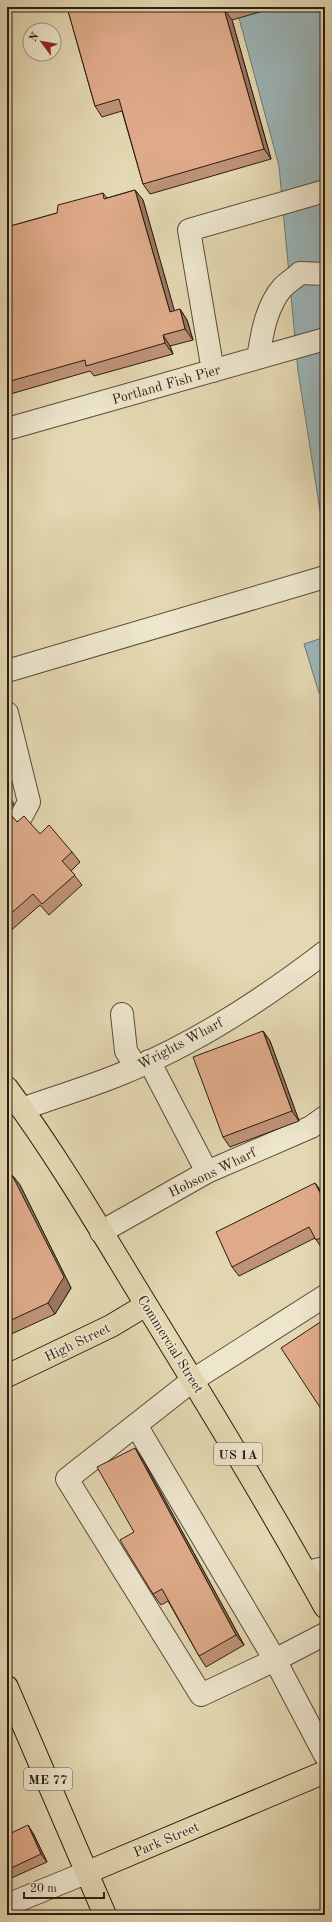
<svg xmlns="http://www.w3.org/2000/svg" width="332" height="1922" font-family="'Old Standard TT',serif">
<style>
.water{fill:#9bb6b9;stroke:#6e7976}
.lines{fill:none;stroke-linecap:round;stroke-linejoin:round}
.minor-casing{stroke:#594c3a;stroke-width:24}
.major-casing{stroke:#2b1d12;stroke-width:24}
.minor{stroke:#ede6cd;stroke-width:22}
.major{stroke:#e4d8b2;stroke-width:22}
.wall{fill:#bf9276;stroke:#2b1d12}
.shaded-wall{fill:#9b7760;stroke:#2b1d12}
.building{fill:#deaa89;stroke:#2b1d12}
.labels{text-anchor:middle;stroke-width:3.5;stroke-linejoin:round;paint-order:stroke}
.shield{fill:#ede6cd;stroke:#65594a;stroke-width:1}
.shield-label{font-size:13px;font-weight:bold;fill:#2b1d12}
.street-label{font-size:14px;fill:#2b1d12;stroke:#ede6cd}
</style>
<rect width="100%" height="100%" fill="#e4d8b2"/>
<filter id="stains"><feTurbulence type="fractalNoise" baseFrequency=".005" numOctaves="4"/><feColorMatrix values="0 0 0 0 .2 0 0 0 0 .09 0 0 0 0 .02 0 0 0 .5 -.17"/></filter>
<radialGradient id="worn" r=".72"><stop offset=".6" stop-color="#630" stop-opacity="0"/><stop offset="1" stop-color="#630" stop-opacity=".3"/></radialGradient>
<path class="water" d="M236 7H325V542L298 371 279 166Z
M325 637V694L319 693 304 644Z"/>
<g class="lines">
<defs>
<path id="minor" d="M258 358C262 334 266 306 283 287 288 282 295 278 300 273L325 274
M213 371 189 230 325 191
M7 429 325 339
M7 671 325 577
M7 713 29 802 21 817
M122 1014 126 1051 136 1067
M149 1061 207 1172
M22 1109C57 1096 94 1086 128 1071 198 1042 265 998 325 952
M101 1232 207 1172 311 1127 325 1117
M136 1425 275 1660 201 1695 67 1479 193 1380 325 1296
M306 1572 325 1568
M325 1634 275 1660 325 1755
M7 1905 88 1872"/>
<path id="major" d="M7 1088C55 1153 97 1224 139 1293 203 1397 266 1500 325 1607
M7 1376 111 1326 146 1305
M7 1687 105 1915
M88 1872 325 1772"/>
</defs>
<use href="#minor" class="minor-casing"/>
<use href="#major" class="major-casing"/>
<use href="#minor" class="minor"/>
<use href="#major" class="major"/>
</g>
<path class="wall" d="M67 7H277L232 20 271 159 150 194 143 184 122 111 102 117 95 106Z
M135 190 143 200 174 311 180 309 187 320 193 340 170 346 173 354 94 376 90 371 7 395V227L57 213 103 193 107 198Z
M7 793 14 804 7 810Z
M7 811 17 822 72 852 80 862 71 871 82 885 49 915 40 905 8 933 7 932Z
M263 1031 270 1041 299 1121 230 1147 223 1137Z
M7 1169 12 1175 20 1185 71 1288 55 1314 7 1336Z
M315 1183 322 1193 325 1198V1249L323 1250 315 1238 239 1276 232 1267Z
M142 1458 244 1645 206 1667 199 1656 168 1601 161 1605 153 1594 134 1532Z
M33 1833 47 1862 7 1880V1835Z"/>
<path class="shaded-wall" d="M224 9 232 20 271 159 264 149Z
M135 190 143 200 178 323 170 312Z
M180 309 187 320 193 340 185 329Z
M163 335 170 346 173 354 165 343Z
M263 1031 270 1041 299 1121 292 1111Z
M12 1175 20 1185 71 1288 55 1314 48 1303Z
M315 1183 322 1193 325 1198V1202Z
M135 1448 142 1458 244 1645 236 1635Z
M28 1825 33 1833 47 1862 41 1854Z"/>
<path class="building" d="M67 7H232L224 9 264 149 143 184 119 99 95 106Z
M135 190 170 312 180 309 185 329 163 335 165 343 86 366 85 360 7 382V227L57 213 58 205 103 193 104 199Z
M7 811 17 822 24 816 40 834 49 825 72 852 62 861 75 875 42 904 33 894 7 917Z
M263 1031 292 1111 223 1137 193 1057Z
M7 1169 12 1175 64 1277 48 1303 7 1322Z
M315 1183 325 1202V1236L316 1240 309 1227 232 1267 216 1232Z
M325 1319V1415L281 1348Z
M135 1448 236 1635 199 1656 162 1589 153 1594 120 1540 134 1532 97 1467Z
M28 1825 41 1854 7 1870V1835Z
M62 1910 64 1915H51Z"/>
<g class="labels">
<g class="shield">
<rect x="214" y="1443" width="48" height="22" rx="3"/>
<rect x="24" y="1768" width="48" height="22" rx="3"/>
</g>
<g class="shield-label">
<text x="238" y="1459">US 1A</text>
<text x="48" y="1784">ME 77</text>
</g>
<g class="street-label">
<text transform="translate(166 384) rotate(-16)" y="5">Portland Fish Pier</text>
<text transform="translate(180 1043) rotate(-28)" y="5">Wrights Wharf</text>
<text transform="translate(212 1172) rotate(-26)" y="5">Hobsons Wharf</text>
<text transform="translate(77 1342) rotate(-26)" y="5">High Street</text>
<text transform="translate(171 1344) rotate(58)" y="5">Commercial Street</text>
<text transform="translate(166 1839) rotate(-23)" y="5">Park Street</text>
</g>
</g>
<rect width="332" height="1922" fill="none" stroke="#e4d8b2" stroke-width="24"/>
<rect x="8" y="8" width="316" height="1906" fill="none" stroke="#2b1d12" stroke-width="2"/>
<rect x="12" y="12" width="308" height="1898" fill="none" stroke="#2b1d12"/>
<g transform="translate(42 42) rotate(302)"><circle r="19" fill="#ede6cd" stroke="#9f9682"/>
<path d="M0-3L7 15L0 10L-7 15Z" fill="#8f2418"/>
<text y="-6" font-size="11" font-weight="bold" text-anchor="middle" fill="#2b1d12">N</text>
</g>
<path d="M24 1892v6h80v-6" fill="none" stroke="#2b1d12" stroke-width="2"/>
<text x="30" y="1892" font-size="12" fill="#2b1d12" stroke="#ede6cd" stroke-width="3" paint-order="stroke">20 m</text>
<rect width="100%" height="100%" filter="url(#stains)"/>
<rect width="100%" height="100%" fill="url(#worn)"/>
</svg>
